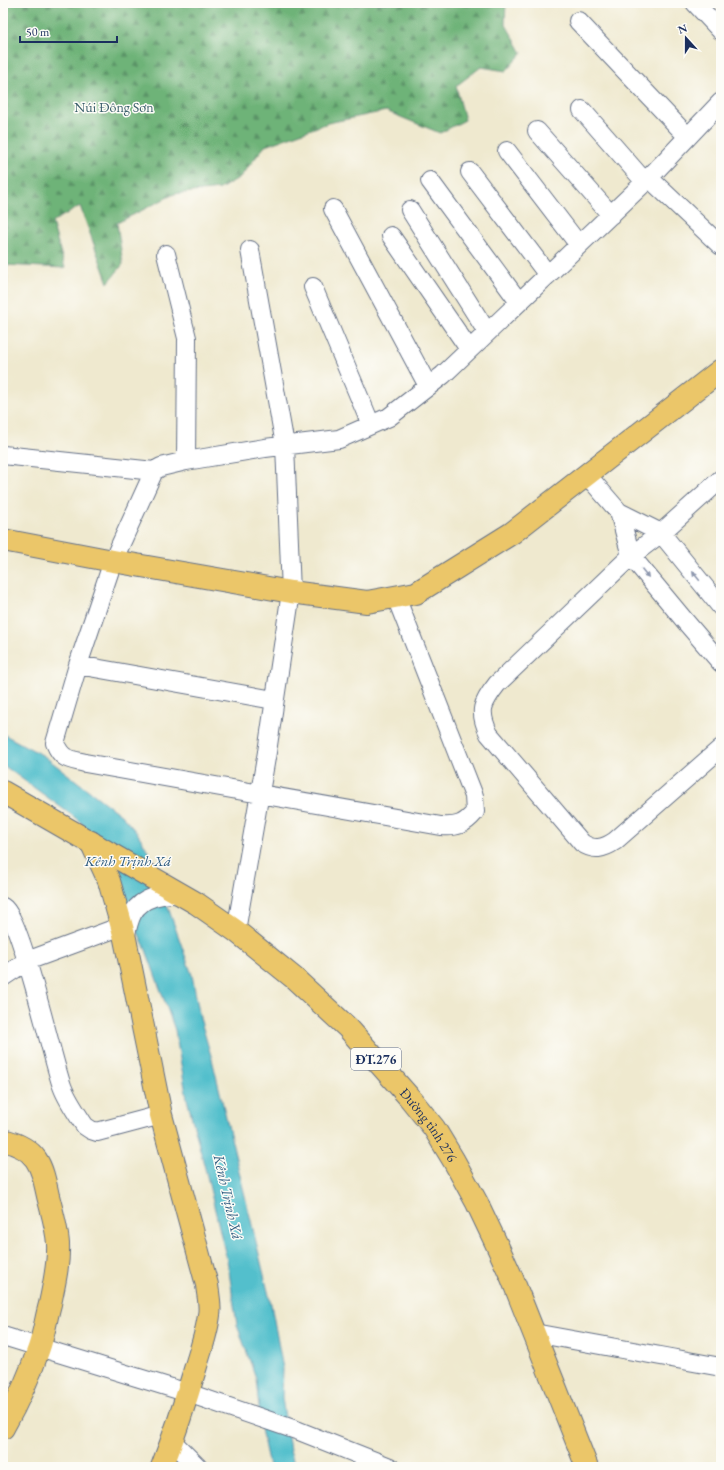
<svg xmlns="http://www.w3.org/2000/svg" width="724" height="1470" font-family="'EB Garamond',serif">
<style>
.built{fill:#e5daba}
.forest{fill:url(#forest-firs);stroke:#44716b}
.water{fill:#52bfcc;stroke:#367795}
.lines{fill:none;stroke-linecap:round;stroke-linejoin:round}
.minor-casing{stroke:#657086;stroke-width:20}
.major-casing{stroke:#657086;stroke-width:24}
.minor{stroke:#fff;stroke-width:18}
.major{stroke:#ebc669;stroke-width:22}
.oneway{fill:#8d97ae}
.labels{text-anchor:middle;stroke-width:3;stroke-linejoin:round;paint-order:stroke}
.shield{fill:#fdfcf7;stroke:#5f6c8c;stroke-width:1}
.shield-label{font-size:13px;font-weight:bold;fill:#1b2f5e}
.park-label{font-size:14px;fill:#3c606c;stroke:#fdfcf7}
.street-label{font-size:14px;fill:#1b2f5e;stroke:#fdfcf7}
.water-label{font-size:15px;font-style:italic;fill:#2c5a7f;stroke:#fdfcf7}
</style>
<defs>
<pattern id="forest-firs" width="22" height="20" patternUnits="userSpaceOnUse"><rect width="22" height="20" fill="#6eb378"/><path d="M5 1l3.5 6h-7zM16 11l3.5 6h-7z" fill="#5a9266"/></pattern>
</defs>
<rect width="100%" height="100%" fill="#fdfcf7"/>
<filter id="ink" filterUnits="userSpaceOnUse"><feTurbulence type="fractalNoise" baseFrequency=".025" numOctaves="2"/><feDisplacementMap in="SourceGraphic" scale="8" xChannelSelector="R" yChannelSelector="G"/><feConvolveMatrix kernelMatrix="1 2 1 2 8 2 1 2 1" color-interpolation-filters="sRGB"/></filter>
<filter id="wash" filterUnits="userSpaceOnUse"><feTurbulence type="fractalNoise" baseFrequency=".012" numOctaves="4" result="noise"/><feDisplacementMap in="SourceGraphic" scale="16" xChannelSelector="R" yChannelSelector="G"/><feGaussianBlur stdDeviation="0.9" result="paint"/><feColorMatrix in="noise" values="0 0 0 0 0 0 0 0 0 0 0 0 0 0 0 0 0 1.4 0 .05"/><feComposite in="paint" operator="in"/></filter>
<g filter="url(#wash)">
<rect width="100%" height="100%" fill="#efe9cf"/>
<path class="built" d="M3 275 9 276 3 334Z"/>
<path class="forest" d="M3 3H506L505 23 522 53 506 71 481 67 456 86 465 120 440 133 386 111 328 123 265 146 240 177 220 189 174 194 117 223 123 264 108 283 80 206 52 222 65 268 3 265Z"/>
<path class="water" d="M3 734 44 756 122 816 138 834 148 851 192 975 200 1018 212 1059 271 1304 283 1369 282 1398 290 1450 295 1467 269 1466 261 1429 256 1378 237 1325 228 1265 207 1176 187 1099 175 1030 145 947 120 895 82 824 77 819 3 765Z"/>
</g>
<g filter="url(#ink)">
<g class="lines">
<defs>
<path id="minor" d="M695 3 721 31
M578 21 688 137
M582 110 645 182
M537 131 611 215
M507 151 579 245
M470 172 548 275
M649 178 721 246
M430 181 519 302
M333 209 428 386
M410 210 487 332
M391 236 469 349
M166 254 187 338 186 461
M313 287 371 425
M3 455 154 471
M587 475 619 512 661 533 721 607
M721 479 661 533 631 556 497 684C482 703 478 711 489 734L582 843C594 851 603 849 615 841L721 748
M619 512 631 556 685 621 721 663
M396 597 474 796 475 812C464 825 457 827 441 826L85 763C69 759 62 760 55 743L78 665 113 561 154 471 161 467 186 461 265 448 339 439 389 417 443 375 645 182 721 102
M78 665 274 700
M3 907C21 917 52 1059 62 1086 67 1100 77 1114 85 1126L91 1130 97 1132 161 1115
M236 931 267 752 291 592 285 445 250 250
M125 939C129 919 132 904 154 897 163 894 172 893 182 895
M3 977 27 961 122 926
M534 1333 721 1367
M3 1336 188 1393 299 1431 390 1467
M172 1441 198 1467"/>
<g id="major">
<path d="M3 540 113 561 291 592 367 602 416 593 512 533 721 370"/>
<path id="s1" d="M3 792 196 903 236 931 294 978 348 1028 409 1097 434 1128 454 1161 477 1203 496 1243 512 1278 587 1467"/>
<path d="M91 842 109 881 124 934 161 1115 207 1285C208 1295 211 1306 209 1315 207 1332 201 1349 196 1366 186 1400 175 1434 162 1467"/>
<path d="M3 1140C38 1149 41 1164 48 1196 52 1212 57 1228 58 1244 59 1264 54 1284 50 1304 46 1318 44 1334 39 1348 30 1375 17 1403 3 1428"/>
</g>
</defs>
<use href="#minor" class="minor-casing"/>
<use href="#major" class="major-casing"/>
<use href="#minor" class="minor"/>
<use href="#major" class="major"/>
</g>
<defs><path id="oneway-solid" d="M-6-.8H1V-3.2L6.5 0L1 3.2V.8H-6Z"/></defs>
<g class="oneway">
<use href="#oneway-solid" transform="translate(645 573) rotate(51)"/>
<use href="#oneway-solid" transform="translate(696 576) rotate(-129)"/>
</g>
</g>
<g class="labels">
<rect class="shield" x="351" y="1048" width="50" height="22" rx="3"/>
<g class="shield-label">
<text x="376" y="1064">ĐT.276</text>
</g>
<g class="park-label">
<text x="114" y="112">Núi Đông Sơn</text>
</g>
<g class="street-label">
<text dy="5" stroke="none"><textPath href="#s1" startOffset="546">Đường tỉnh 276</textPath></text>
</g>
<g class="water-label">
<text x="128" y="866">Kênh Trịnh Xá</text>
<text transform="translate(228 1197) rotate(77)" y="5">Kênh Trịnh Xá</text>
</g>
</g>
<rect width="724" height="1470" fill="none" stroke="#fdfcf7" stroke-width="16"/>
<g transform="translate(686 38) rotate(339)" stroke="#fdfcf7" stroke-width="3" paint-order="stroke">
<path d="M0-3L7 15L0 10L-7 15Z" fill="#1b2f5e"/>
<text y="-6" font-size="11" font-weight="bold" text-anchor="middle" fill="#1b2f5e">N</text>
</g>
<path d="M20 36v6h97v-6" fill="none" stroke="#1b2f5e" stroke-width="2"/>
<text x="26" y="36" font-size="12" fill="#1b2f5e" stroke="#fdfcf7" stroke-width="3" paint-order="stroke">50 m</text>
</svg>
